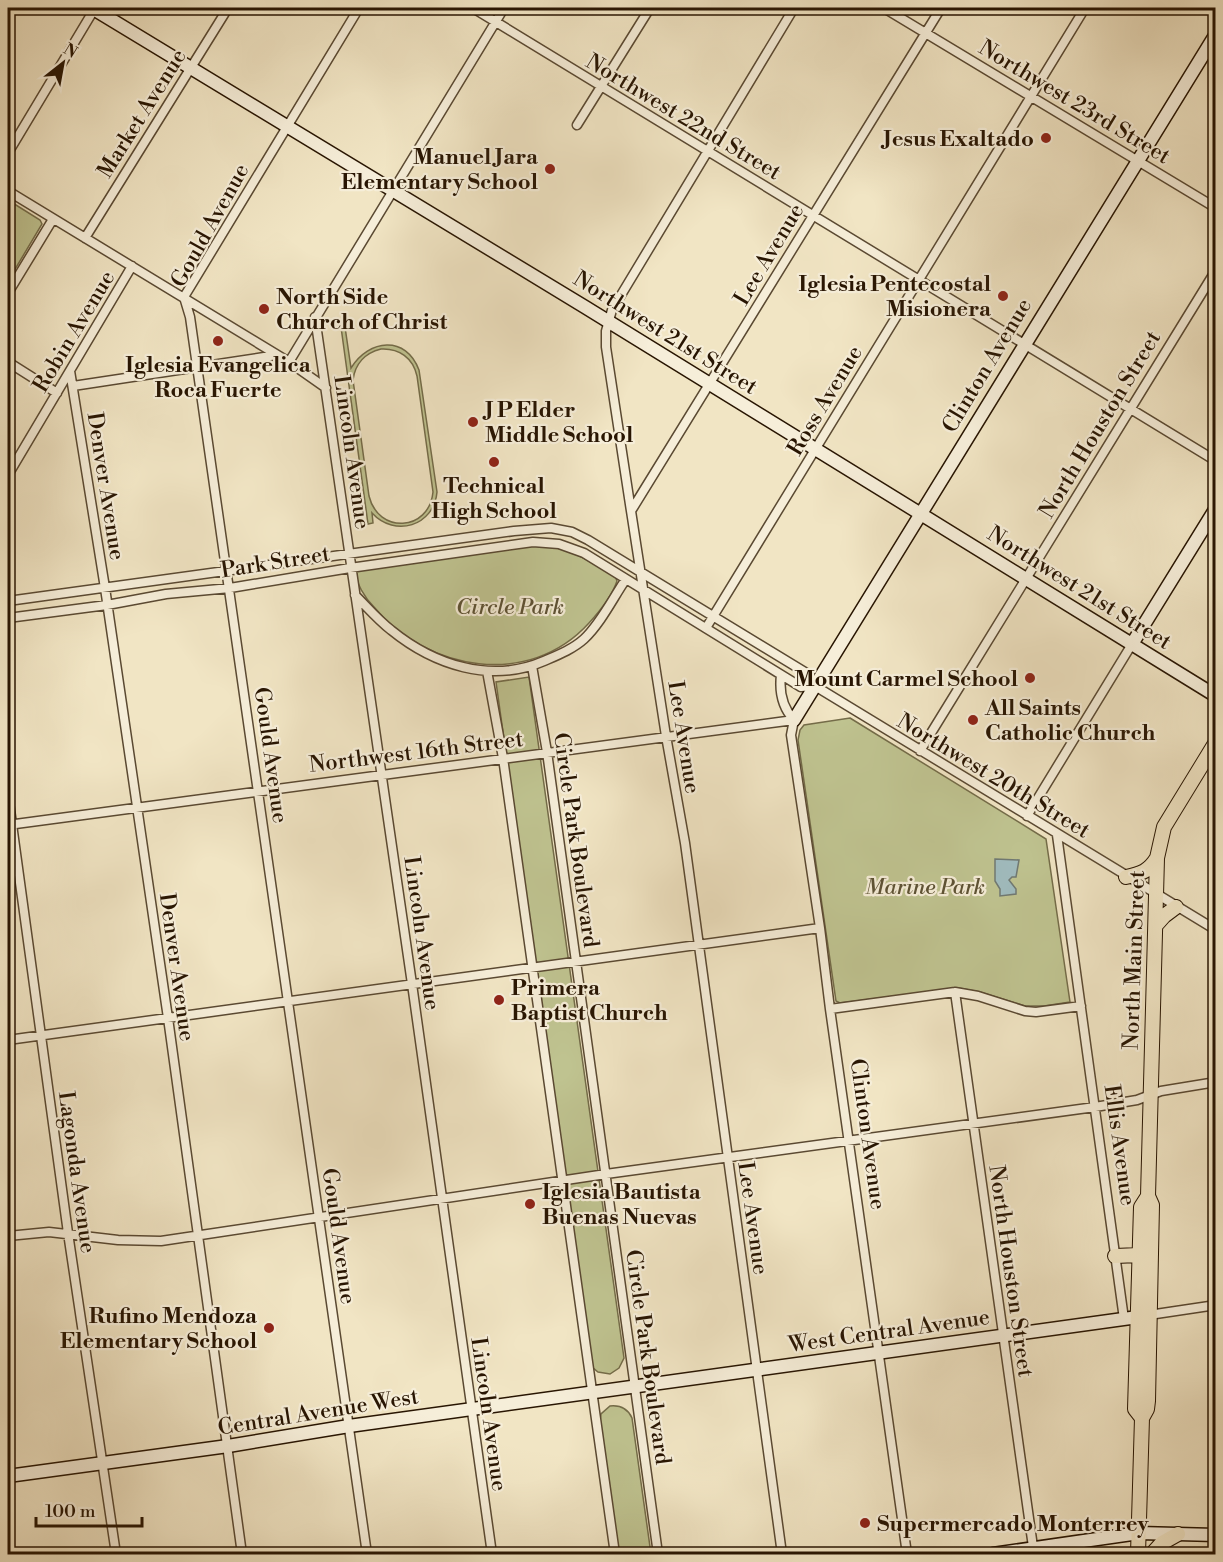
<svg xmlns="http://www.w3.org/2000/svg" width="1223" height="1562" font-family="'Libre Bodoni',serif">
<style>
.green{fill:#bfc390;stroke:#746c49;stroke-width:1.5;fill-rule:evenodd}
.water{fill:#a0bcbf;stroke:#707973;stroke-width:1.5}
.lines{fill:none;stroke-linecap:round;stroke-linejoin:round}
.street-casing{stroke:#5a4932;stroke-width:11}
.secondary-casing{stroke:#281502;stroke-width:15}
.primary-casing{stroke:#281502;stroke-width:16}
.street{stroke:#f6eed9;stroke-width:8}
.secondary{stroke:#f6eed9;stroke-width:12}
.primary{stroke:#f1e5c4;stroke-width:14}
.poi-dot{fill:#8f2418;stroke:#f6eed9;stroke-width:2}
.labels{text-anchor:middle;stroke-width:4.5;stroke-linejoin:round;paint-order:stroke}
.street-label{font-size:22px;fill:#281502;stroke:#f6eed9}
.poi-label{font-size:22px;font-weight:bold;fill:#281502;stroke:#f6eed9;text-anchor:start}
.park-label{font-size:22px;font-style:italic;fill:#5d5234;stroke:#f6eed9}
</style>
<rect width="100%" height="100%" fill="#f1e5c4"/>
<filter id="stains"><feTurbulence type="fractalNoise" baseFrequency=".00333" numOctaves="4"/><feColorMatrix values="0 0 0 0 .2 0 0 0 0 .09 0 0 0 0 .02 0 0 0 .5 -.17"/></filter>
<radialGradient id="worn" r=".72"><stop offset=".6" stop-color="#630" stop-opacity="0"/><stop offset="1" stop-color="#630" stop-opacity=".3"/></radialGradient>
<path class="green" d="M8 200 40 220 42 224 8 281Z
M341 327H345L351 368C369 339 406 335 419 370L437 492C434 526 395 538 372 513L373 523 368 524ZM381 349C399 348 413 358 417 376L433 492C429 532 378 534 369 496L353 380C355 364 365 353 381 349Z
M535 545C567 546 588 560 615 576L617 581C612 596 600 611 589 623 529 689 427 671 374 607 366 599 354 582 357 571Z
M529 677 624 1358 619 1368 610 1374 598 1372 592 1367 496 682Z
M850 718 1046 839 1070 1002 1044 1006H1025L980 992 959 988 840 1003 836 1001 798 740 800 730 804 725Z
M610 1406C620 1405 628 1409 632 1418L651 1554H619L600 1421 601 1414Z"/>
<path class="water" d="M995 859 1019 860 1016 877H1012L1009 880 1016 889V894L1000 896V889L995 881Z"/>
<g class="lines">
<defs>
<path id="street" d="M359 8 184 297 190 317 367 1554
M473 8 1216 461
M884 8 1216 208
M577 125 650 8
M8 153 95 8
M8 191 289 362 326 388
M85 238 228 8
M8 293 53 219
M315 317 412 984 492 1554
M8 362 57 393
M289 362 504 8
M70 371 105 588 168 1018 242 1554
M73 386 277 355
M8 475 132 266
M631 511 606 347V331L612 310 794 8
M355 595C367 607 378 620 391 630 434 665 491 684 544 661 558 655 573 649 584 639 601 623 613 598 626 579
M8 601 514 531 551 528 572 532 588 540 808 674 815 686 1216 930
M8 618 107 605 166 594 230 588 350 568 533 542 559 544 584 553 801 687 815 686
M706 628 1085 8
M532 666 547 752 658 1554
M487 671 503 758 615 1554
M781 675C779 692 782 707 794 720
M794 720 791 735 820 928 830 1009 907 1554
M920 751 1216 270
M8 795 68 1233 116 1554
M1027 816 1132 644
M8 825 794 720
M1057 835 1124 1319
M955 992 1034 1554
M830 1009 955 992 978 996 1025 1011 1036 1012 1081 1006
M8 1040 820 928
M8 1236 49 1232 118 1240 161 1241 606 1174 1095 1107 1137 1100 1161 1091 1216 1082
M1149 1315 1216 1305
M782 1554 685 843 666 736 631 511 941 8"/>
<path id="secondary" d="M92 8 585 307 1216 696
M1132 644 1216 508
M794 720 1216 34
M8 1476 228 1446 349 1426 1145 1316
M993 1554 1139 1533 1216 1535"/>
<path id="primary" d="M1126 877C1141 874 1149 871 1157 858
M1156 925 1164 916 1176 907
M1115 1256 1139 1255
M1142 1418 1135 1409 1141 1207 1148 1196
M1138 1554 1142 1418 1147 1409 1148 1401 1152 1205 1148 1196 1157 858 1164 827 1216 742
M1152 1554 1162 1543 1178 1534"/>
</defs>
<use href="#street" class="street-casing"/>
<use href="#secondary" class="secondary-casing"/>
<use href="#primary" class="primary-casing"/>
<use href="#street" class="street"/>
<use href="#secondary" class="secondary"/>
<use href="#primary" class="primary"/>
</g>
<g class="poi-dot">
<circle cx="1046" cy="138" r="6"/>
<circle cx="550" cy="169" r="6"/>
<circle cx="1003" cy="296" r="6"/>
<circle cx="264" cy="309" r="6"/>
<circle cx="218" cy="341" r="6"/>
<circle cx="473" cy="422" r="6"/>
<circle cx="494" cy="462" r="6"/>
<circle cx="1030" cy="678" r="6"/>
<circle cx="973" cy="720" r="6"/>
<circle cx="499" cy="1000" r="6"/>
<circle cx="530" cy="1204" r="6"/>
<circle cx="269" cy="1328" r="6"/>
<circle cx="865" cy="1523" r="6"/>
</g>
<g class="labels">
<g class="street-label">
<text transform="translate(1075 101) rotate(31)" y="8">Northwest 23rd Street</text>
<text transform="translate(141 113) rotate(-58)" y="8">Market Avenue</text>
<text transform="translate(684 116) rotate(31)" y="8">Northwest 22nd Street</text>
<text transform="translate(209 225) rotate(-61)" y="8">Gould Avenue</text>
<text transform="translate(768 254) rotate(-59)" y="8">Lee Avenue</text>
<text transform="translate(73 331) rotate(-59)" y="8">Robin Avenue</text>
<text transform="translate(666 332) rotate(32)" y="8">Northwest 21st Street</text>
<text transform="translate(986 365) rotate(-59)" y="8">Clinton Avenue</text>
<text transform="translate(824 400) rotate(-59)" y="8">Ross Avenue</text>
<text transform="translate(1099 424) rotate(-59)" y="8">North Houston Street</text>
<text transform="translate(353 452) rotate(82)" y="8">Lincoln Avenue</text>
<text transform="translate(107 486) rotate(81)" y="8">Denver Avenue</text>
<text transform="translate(275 561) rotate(-9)" y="8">Park Street</text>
<text transform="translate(1080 587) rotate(32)" y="8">Northwest 21st Street</text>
<text transform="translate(685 737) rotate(81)" y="8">Lee Avenue</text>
<text transform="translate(416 751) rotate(-7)" y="8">Northwest 16th Street</text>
<text transform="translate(272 755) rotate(82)" y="8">Gould Avenue</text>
<text transform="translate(994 775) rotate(31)" y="8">Northwest 20th Street</text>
<text transform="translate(577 840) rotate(82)" y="8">Circle Park Boulevard</text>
<text transform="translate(423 933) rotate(82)" y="8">Lincoln Avenue</text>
<text transform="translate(1133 960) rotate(-88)" y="8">North Main Street</text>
<text transform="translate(178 967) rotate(82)" y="8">Denver Avenue</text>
<text transform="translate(869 1134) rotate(82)" y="8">Clinton Avenue</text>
<text transform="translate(1121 1145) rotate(82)" y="8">Ellis Avenue</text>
<text transform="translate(78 1172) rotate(82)" y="8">Lagonda Avenue</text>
<text transform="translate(754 1218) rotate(82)" y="8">Lee Avenue</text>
<text transform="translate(340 1236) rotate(82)" y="8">Gould Avenue</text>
<text transform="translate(1012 1271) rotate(82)" y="8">North Houston Street</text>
<text transform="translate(889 1330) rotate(-8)" y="8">West Central Avenue</text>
<text transform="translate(649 1357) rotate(82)" y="8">Circle Park Boulevard</text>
<text transform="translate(318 1411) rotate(-9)" y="8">Central Avenue West</text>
<text transform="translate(490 1414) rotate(82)" y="8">Lincoln Avenue</text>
</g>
<g class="poi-label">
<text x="1034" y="146" text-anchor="end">Jesus Exaltado</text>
<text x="538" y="164" text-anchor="end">Manuel Jara<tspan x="538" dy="25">Elementary School</tspan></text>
<text x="991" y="291" text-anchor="end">Iglesia Pentecostal<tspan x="991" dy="25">Misionera</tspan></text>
<text x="276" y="304">North Side<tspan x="276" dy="25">Church of Christ</tspan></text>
<text x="218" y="372" text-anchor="middle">Iglesia Evangelica<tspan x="218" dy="25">Roca Fuerte</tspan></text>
<text x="485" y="417">J P Elder<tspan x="485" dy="25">Middle School</tspan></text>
<text x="494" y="493" text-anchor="middle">Technical<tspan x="494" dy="25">High School</tspan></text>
<text x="1018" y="686" text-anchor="end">Mount Carmel School</text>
<text x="985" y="715">All Saints<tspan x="985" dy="25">Catholic Church</tspan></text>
<text x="511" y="995">Primera<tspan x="511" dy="25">Baptist Church</tspan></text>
<text x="542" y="1199">Iglesia Bautista<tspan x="542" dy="25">Buenas Nuevas</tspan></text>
<text x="257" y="1323" text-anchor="end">Rufino Mendoza<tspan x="257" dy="25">Elementary School</tspan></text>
<text x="877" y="1531">Supermercado Monterrey</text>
</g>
<g class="park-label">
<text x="510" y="614">Circle Park</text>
<text x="925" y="894">Marine Park</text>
</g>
</g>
<rect width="1223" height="1562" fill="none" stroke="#f1e5c4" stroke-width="30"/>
<rect x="9" y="9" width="1205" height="1544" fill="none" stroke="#281502" stroke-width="3"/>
<rect x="15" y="15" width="1193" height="1532" fill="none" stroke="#281502" stroke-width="1.5"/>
<g transform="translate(63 63) rotate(31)" stroke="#f6eed9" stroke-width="4.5" paint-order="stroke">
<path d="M0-4.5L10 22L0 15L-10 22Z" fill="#281502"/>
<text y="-9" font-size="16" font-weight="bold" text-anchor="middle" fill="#281502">N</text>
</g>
<path d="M36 1517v9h106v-9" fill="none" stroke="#281502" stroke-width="3"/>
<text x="45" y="1517" font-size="18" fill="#281502" stroke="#f6eed9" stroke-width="4.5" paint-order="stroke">100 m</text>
<rect width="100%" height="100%" filter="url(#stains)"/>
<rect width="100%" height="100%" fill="url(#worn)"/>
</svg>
